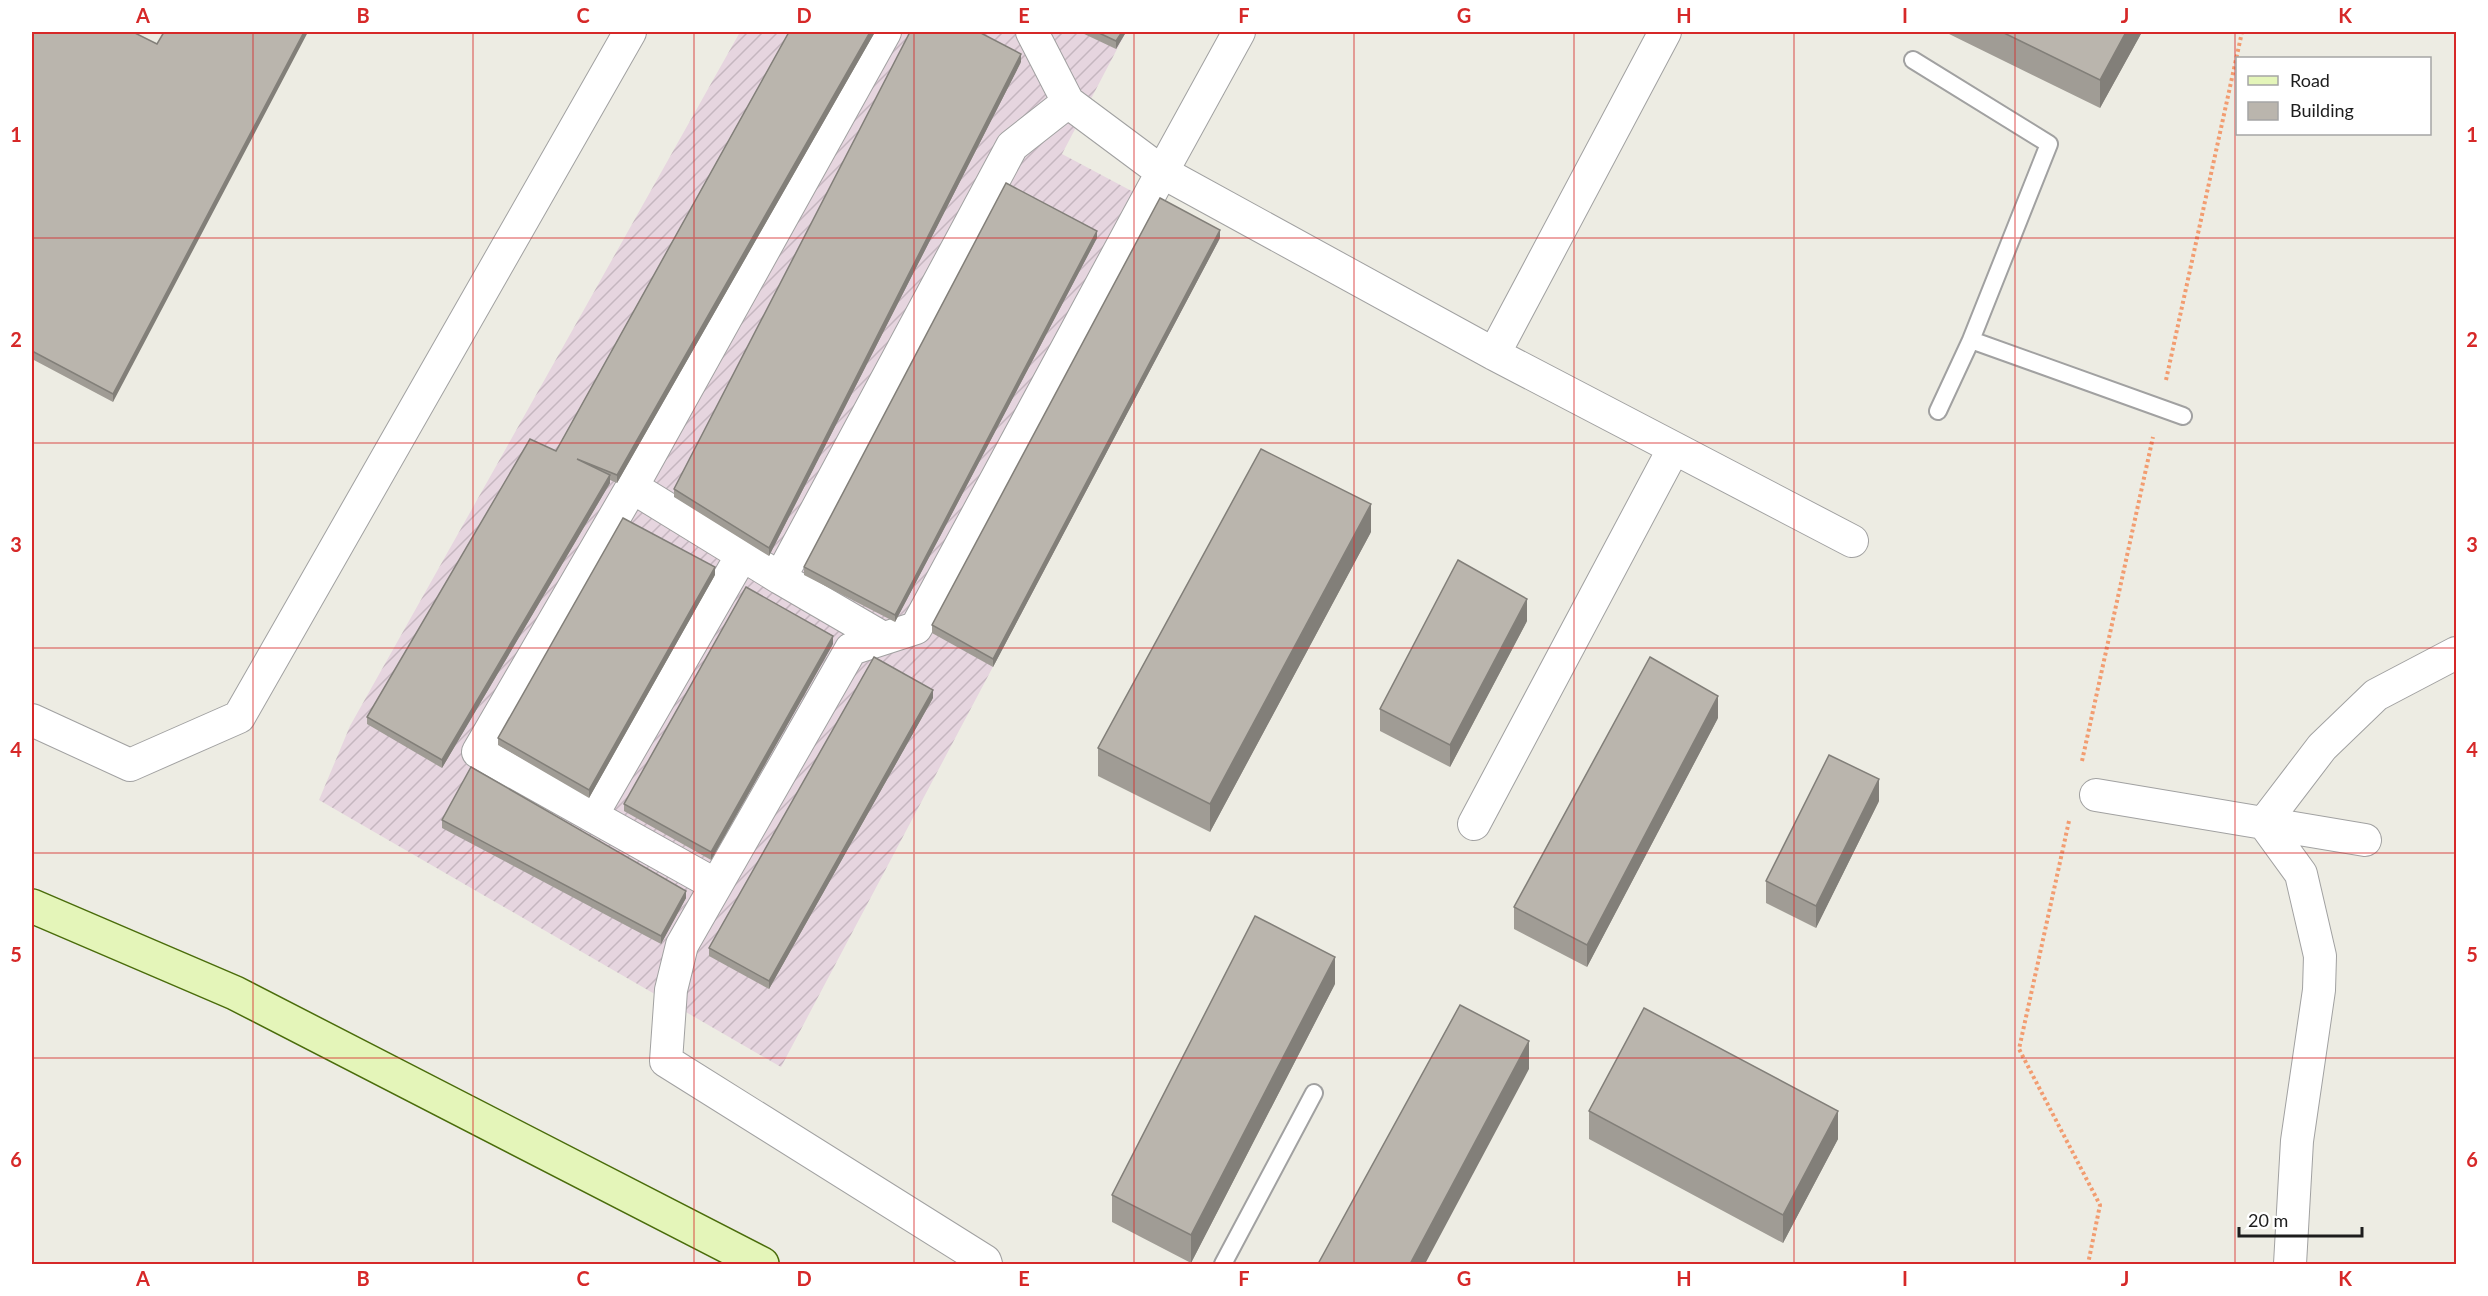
<svg xmlns="http://www.w3.org/2000/svg" width="2488" height="1296" font-family="Lato,sans-serif">
<style>
.industrial{fill:url(#industrial-furrows)}
.lines{fill:none;stroke-linecap:round;stroke-linejoin:round}
.lane-casing{stroke:#a1a1a1;stroke-width:20}
.street-casing{stroke:#a1a1a1;stroke-width:34}
.secondary-casing{stroke:#4a6c0b;stroke-width:36}
.path{stroke:#f29c70;stroke-width:4;stroke-dasharray:3 3;stroke-linecap:butt}
.lane{stroke:#fff;stroke-width:16}
.street{stroke:#fff;stroke-width:32}
.secondary{stroke:#e4f5b9;stroke-width:33}
.wall{fill:#a09c95}
.shaded-wall{fill:#827f79}
.building{fill:#bab5ad;stroke:#827f79;stroke-width:1.5}
.grid{fill:none;stroke:#d62828;stroke-width:1.5;stroke-opacity:0.55}
.neatline{fill:none;stroke:#d62828;stroke-width:2}
.grid-label{font-size:20px;text-anchor:middle;font-weight:bold;fill:#d62828}
</style>
<defs>
<pattern id="industrial-furrows" width="10" height="10" patternUnits="userSpaceOnUse" patternTransform="scale(1.5)"><rect width="10" height="10" fill="#e6d5df"/><path d="M-1 1l2-2M0 10L10 0M9 11l2-2" fill="none" stroke="#c5b6bf"/></pattern>
</defs>
<rect width="100%" height="100%" fill="#edece3"/>
<path class="industrial" d="M740 32H1126L1062 154 1220 238 781 1067 319 800 350 726Z"/>
<g class="lines">
<defs>
<path id="lane" d="M1913 60 2049 144 1971 340 2183 416
M1938 411 1971 340
M1223 1264 1314 1093"/>
<path id="street" d="M1032 32 1068 102
M1494 354 1665 32
M632 487 885 32
M883 638 780 578 1012 146 1068 102 1162 172 1239 32
M32 720 130 765 239 717 630 32
M2096 795 2365 840
M592 815 742 555
M1474 824 1674 448
M716 885 478 752 632 487 780 578
M986 1264 985 1261 666 1061 671 990 682 945 851 649 916 628 1162 172 1494 354 1852 541
M2290 1264 2297 1141 2319 990 2320 956 2301 874 2264 823 2322 747 2376 695 2456 653"/>
<path id="secondary" d="M32 906 235 993 762 1264"/>
</defs>
<use href="#lane" class="lane-casing"/>
<use href="#street" class="street-casing"/>
<use href="#secondary" class="secondary-casing"/>
<path class="path" d="M2166 380 2242 32
M2082 761 2153 437
M2069 821 2019 1049 2100 1205 2088 1264"/>
<use href="#lane" class="lane"/>
<use href="#street" class="street"/>
<use href="#secondary" class="secondary"/>
</g>
<path class="wall" d="M32 32 157 44 113 402 32 359Z
M789 32H875L617 483 610 480V483L442 768 367 724V717L556 451Z
M1080 32H1126L1116 49Z
M1945 32H2142L2100 108Z
M1021 62 769 556 674 497V489Z
M1097 238 895 622 804 575V567Z
M1220 238 993 667 932 633V625Z
M1371 532 1210 832 1098 776V748Z
M715 575 589 798 498 745V738Z
M1527 621 1450 767 1380 731V709Z
M833 644 711 860 624 811V804Z
M933 698 769 989 709 956V948Z
M1718 718 1587 967 1514 929V907Z
M1879 801 1816 928 1766 903V881Z
M442 820 686 898 661 944 442 828Z
M1335 984 1191 1263 1112 1222V1195Z
M1589 1111 1838 1139 1783 1243 1589 1139Z"/>
<path class="shaded-wall" d="M304 32H308L113 402V394Z
M870 32H875L617 483V475Z
M1122 32H1126L1116 49V41Z
M2126 32H2142L2100 108V80Z
M1021 54V62L769 556V548Z
M1220 230V238L993 667V659Z
M1097 231V238L895 622V615Z
M610 475V483L442 768V760Z
M1371 504V532L1210 832V804Z
M715 567V575L589 798V790Z
M1527 599V621L1450 767V745Z
M833 636V644L711 860V852Z
M933 690V698L769 989V981Z
M1718 696V718L1587 967V945Z
M1879 779V801L1816 928V906Z
M686 891V898L661 944V936Z
M1335 957V984L1191 1263V1235Z
M1529 1041V1069L1425 1264H1410Z
M1838 1111V1139L1783 1243V1215Z"/>
<path class="building" d="M32 32H133L157 44 164 32H304L113 394 32 351Z
M789 32H870L617 475 577 459 610 475 442 760 367 717 530 439 556 451Z
M910 32H979L1021 54 769 548 674 489Z
M1097 32H1122L1116 41Z
M2002 32H2126L2100 80Z
M1006 183 1097 231 895 615 804 567Z
M1160 198 1220 230 993 659 932 625Z
M1261 449 1371 504 1210 804 1098 748Z
M623 518 715 567 589 790 498 738Z
M1458 560 1527 599 1450 745 1380 709Z
M746 587 833 636 711 852 624 804Z
M874 657 933 690 769 981 709 948Z
M1650 657 1718 696 1587 945 1514 907Z
M1829 755 1879 779 1816 906 1766 881Z
M471 767 686 891 661 936 442 820Z
M1255 916 1335 957 1191 1235 1112 1195Z
M1460 1005 1529 1041 1410 1264H1318Z
M1644 1008 1838 1111 1783 1215 1589 1111Z"/>
<path class="grid" d="M253 32V1264M473 32V1264M694 32V1264M914 32V1264M1134 32V1264M1354 32V1264M1574 32V1264M1794 32V1264M2015 32V1264M2235 32V1264M32 238H2456M32 443H2456M32 648H2456M32 853H2456M32 1058H2456"/>
<rect width="2488" height="1296" fill="none" stroke="#ffffff" stroke-width="66"/>
<rect x="2236" y="57" width="195" height="78" fill="#ffffff" stroke="#a5a5a5" stroke-width="1.5"/>
<rect x="2248" y="76" width="30" height="9" fill="#e4f5b9" stroke="#a5a5a5" stroke-width="1.5"/>
<text x="2290" y="87" font-size="18" fill="#1d1d1d">Road</text>
<rect x="2248" y="102" width="30" height="18" fill="#bab5ad" stroke="#a5a5a5" stroke-width="1.5"/>
<text x="2290" y="117" font-size="18" fill="#1d1d1d">Building</text>
<path d="M2239 1227v9h123v-9" fill="none" stroke="#1d1d1d" stroke-width="3"/>
<text x="2248" y="1227" font-size="18" fill="#1d1d1d" stroke="#ffffff" stroke-width="4.5" paint-order="stroke">20 m</text>
<rect x="33" y="33" width="2422" height="1230" class="neatline"/>
<g class="grid-label">
<text x="143" y="23">A</text>
<text x="363" y="23">B</text>
<text x="583" y="23">C</text>
<text x="804" y="23">D</text>
<text x="1024" y="23">E</text>
<text x="1244" y="23">F</text>
<text x="1464" y="23">G</text>
<text x="1684" y="23">H</text>
<text x="1905" y="23">I</text>
<text x="2125" y="23">J</text>
<text x="2345" y="23">K</text>
<text x="16" y="142">1</text>
<text x="2472" y="142">1</text>
<text x="16" y="347">2</text>
<text x="2472" y="347">2</text>
<text x="16" y="552">3</text>
<text x="2472" y="552">3</text>
<text x="16" y="757">4</text>
<text x="2472" y="757">4</text>
<text x="16" y="962">5</text>
<text x="2472" y="962">5</text>
<text x="16" y="1167">6</text>
<text x="2472" y="1167">6</text>
<text x="143" y="1286">A</text>
<text x="363" y="1286">B</text>
<text x="583" y="1286">C</text>
<text x="804" y="1286">D</text>
<text x="1024" y="1286">E</text>
<text x="1244" y="1286">F</text>
<text x="1464" y="1286">G</text>
<text x="1684" y="1286">H</text>
<text x="1905" y="1286">I</text>
<text x="2125" y="1286">J</text>
<text x="2345" y="1286">K</text>
</g>
</svg>
